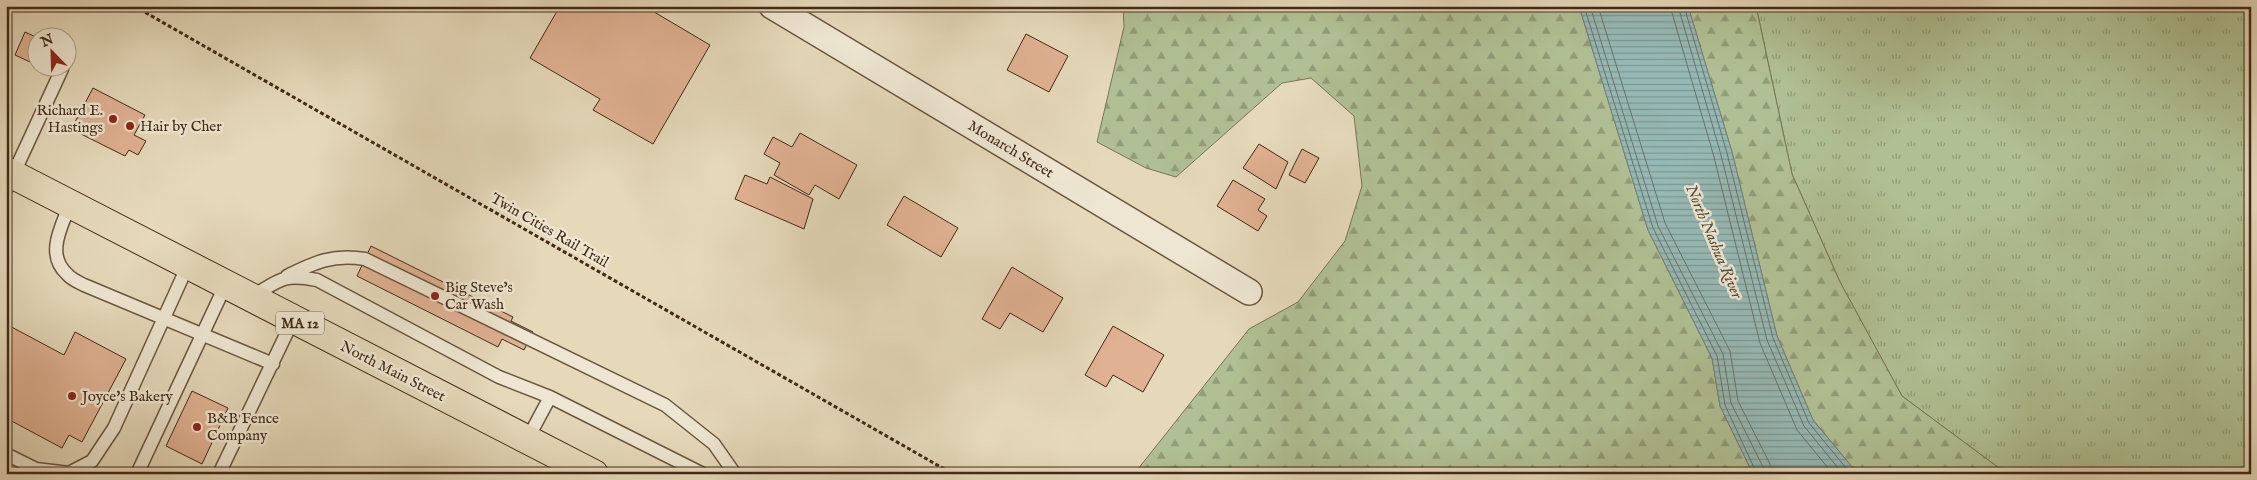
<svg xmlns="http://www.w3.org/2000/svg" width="2257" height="480" font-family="'IM FELL English',serif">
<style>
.grass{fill:url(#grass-tufts);stroke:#797556}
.forest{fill:url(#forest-firs);stroke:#797556}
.water{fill:url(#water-rules);stroke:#748076}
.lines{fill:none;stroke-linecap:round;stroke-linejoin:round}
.shore{stroke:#6c7266;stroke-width:1}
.building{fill:#e0b192;stroke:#422a17}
.lane-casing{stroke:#6b5640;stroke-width:15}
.street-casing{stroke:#6b5640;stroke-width:28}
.highway-casing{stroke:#422a17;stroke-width:30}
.path{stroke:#422a17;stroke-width:3;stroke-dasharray:4 2.5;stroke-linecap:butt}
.lane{stroke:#eee6d2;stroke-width:12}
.street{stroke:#eee6d2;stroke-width:25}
.highway{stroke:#e5d9ba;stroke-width:28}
.poi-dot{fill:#8f2418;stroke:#eee6d2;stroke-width:2}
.labels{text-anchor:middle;stroke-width:5;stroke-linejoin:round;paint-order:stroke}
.shield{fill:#eee6d2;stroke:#76624f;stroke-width:1}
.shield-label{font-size:14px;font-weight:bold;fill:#422a17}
.poi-label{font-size:15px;fill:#422a17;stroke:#eee6d2;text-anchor:start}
.street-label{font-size:15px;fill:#422a17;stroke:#eee6d2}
.water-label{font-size:16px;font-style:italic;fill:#574e3e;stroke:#eee6d2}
</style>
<defs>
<pattern id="grass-tufts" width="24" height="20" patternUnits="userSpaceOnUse" patternTransform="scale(1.25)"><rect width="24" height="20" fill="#b0c094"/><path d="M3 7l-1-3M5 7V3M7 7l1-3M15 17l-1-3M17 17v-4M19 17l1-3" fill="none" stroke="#919c78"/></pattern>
<pattern id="forest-firs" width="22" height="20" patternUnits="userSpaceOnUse" patternTransform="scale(1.25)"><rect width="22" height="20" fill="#b0c094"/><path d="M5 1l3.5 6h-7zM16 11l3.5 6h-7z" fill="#919c78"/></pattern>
<pattern id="water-rules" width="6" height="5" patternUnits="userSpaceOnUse" patternTransform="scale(1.25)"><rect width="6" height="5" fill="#96b9b5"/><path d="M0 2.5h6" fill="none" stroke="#7c9792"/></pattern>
</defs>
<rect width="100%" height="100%" fill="#e5d9ba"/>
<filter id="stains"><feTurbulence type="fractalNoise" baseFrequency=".004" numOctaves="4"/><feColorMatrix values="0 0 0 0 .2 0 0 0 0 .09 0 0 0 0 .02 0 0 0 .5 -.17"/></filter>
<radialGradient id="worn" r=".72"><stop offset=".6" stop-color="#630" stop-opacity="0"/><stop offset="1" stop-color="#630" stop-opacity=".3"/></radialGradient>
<path class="grass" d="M1756 6H2251V474H2007L1902 396 1840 282 1792 174Z"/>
<path class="forest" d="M1123 6H1579L1648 230 1712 358 1720 406 1753 474H1134L1249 329 1298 302 1345 241 1362 186 1354 116 1311 78 1282 83 1176 177 1146 168 1097 142 1124 27Z
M1688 6H1756L1792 174 1840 282 1902 396 2007 474H1858L1813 420 1777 336 1732 152Z"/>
<path class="water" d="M1579 6H1688L1732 152 1777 336 1813 420 1858 474H1753L1720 406 1712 358 1648 230Z"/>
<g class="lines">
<path class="shore" d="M1584 6 1653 228 1717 356 1725 405 1757 474
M1590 6 1658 226 1723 354 1731 403 1763 467 1764 474
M1598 6 1665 223 1730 351 1738 401 1770 464 1771 474
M1670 6 1714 157 1760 343 1797 430 1833 474
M1678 6 1721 155 1767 340 1804 426 1843 474
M1684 6 1727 153 1773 338 1809 423 1851 474"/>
</g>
<path class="building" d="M560 6H644L710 45 653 144 593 110 600 99 530 58Z
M25 32 38 38V45L30 62 15 55Z
M1026 34 1068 56 1049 92 1007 70Z
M93 88 145 115 134 135 146 141 138 155 129 150 125 156 81 134 84 127 75 122Z
M800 133 857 165 839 199 815 185 809 195 774 175 780 163 764 154 773 137 792 147Z
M1259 144 1288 162 1276 189 1243 168Z
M1302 149 1319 158 1305 183 1289 175Z
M745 175 767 184 770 177 813 199 804 229 735 199Z
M1233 180 1265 199 1258 210 1267 216 1258 231 1217 206Z
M904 196 958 228 941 257 887 225Z
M371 246 513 317 511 321 533 332 524 350 502 339 498 347 357 276Z
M1012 267 1063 298 1043 332 1010 313 1000 329 982 319Z
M6 324 64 355 75 332 126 359 82 442 69 435 62 448 6 418Z
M1113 326 1164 355 1143 392 1113 375 1106 387 1085 375Z
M192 391 228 408 202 464 166 446Z"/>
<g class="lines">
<defs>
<path id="lane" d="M6 190 62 69
M70 204C62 226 45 254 67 274 71 279 78 282 84 285L273 364
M287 276C315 262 333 254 365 259L665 405 714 444 735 474
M251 297C280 280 283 273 317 280L499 377 550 397
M527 440 550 397 703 474
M6 454 36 469 69 473 92 461 114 428 188 265
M137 474 226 284
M219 474 293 320"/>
<path id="street" d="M772 6 1249 292"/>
<path id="highway" d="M6 171 594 474"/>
</defs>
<use href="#lane" class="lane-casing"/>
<use href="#street" class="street-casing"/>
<use href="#highway" class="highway-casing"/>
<path class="path" d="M134 6 953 474"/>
<use href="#lane" class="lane"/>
<use href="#street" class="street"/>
<use href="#highway" class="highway"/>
</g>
<g class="poi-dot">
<circle cx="113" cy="119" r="5"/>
<circle cx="130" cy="126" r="5"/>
<circle cx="435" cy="296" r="5"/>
<circle cx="72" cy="396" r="5"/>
<circle cx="197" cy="427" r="5"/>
</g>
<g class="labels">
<rect class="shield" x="276" y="311.5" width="48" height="23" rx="4"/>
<g class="shield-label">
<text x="300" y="328">MA 12</text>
</g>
<g class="poi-label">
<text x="103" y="115" text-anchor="end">Richard E.<tspan x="103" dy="17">Hastings</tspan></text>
<text x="140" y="131">Hair by Cher</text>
<text x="445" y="292">Big Steve's<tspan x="445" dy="17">Car Wash</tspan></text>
<text x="82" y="401">Joyce's Bakery</text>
<text x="207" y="423">B&amp;B Fence<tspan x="207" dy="17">Company</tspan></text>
</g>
<g class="street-label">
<text transform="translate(1011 149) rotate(31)" y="5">Monarch Street</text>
<text transform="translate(550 230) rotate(30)" y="5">Twin Cities Rail Trail</text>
<text transform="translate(393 371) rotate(27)" y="5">North Main Street</text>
</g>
<g class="water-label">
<text transform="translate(1715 241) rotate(67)" y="6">North Nashua River</text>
</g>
</g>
<rect width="2257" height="480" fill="none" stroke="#e5d9ba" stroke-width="25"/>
<rect x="8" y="8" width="2242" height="465" fill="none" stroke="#422a17" stroke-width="2.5"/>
<rect x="12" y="12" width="2232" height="455" fill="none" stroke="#422a17"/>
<g transform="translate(52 52) rotate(337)"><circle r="24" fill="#eee6d2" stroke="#a99b87"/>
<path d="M0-4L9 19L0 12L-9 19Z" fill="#8f2418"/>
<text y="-8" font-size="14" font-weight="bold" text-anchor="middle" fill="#422a17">N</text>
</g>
<rect width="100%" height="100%" filter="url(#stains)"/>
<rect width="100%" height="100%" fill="url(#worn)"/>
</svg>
